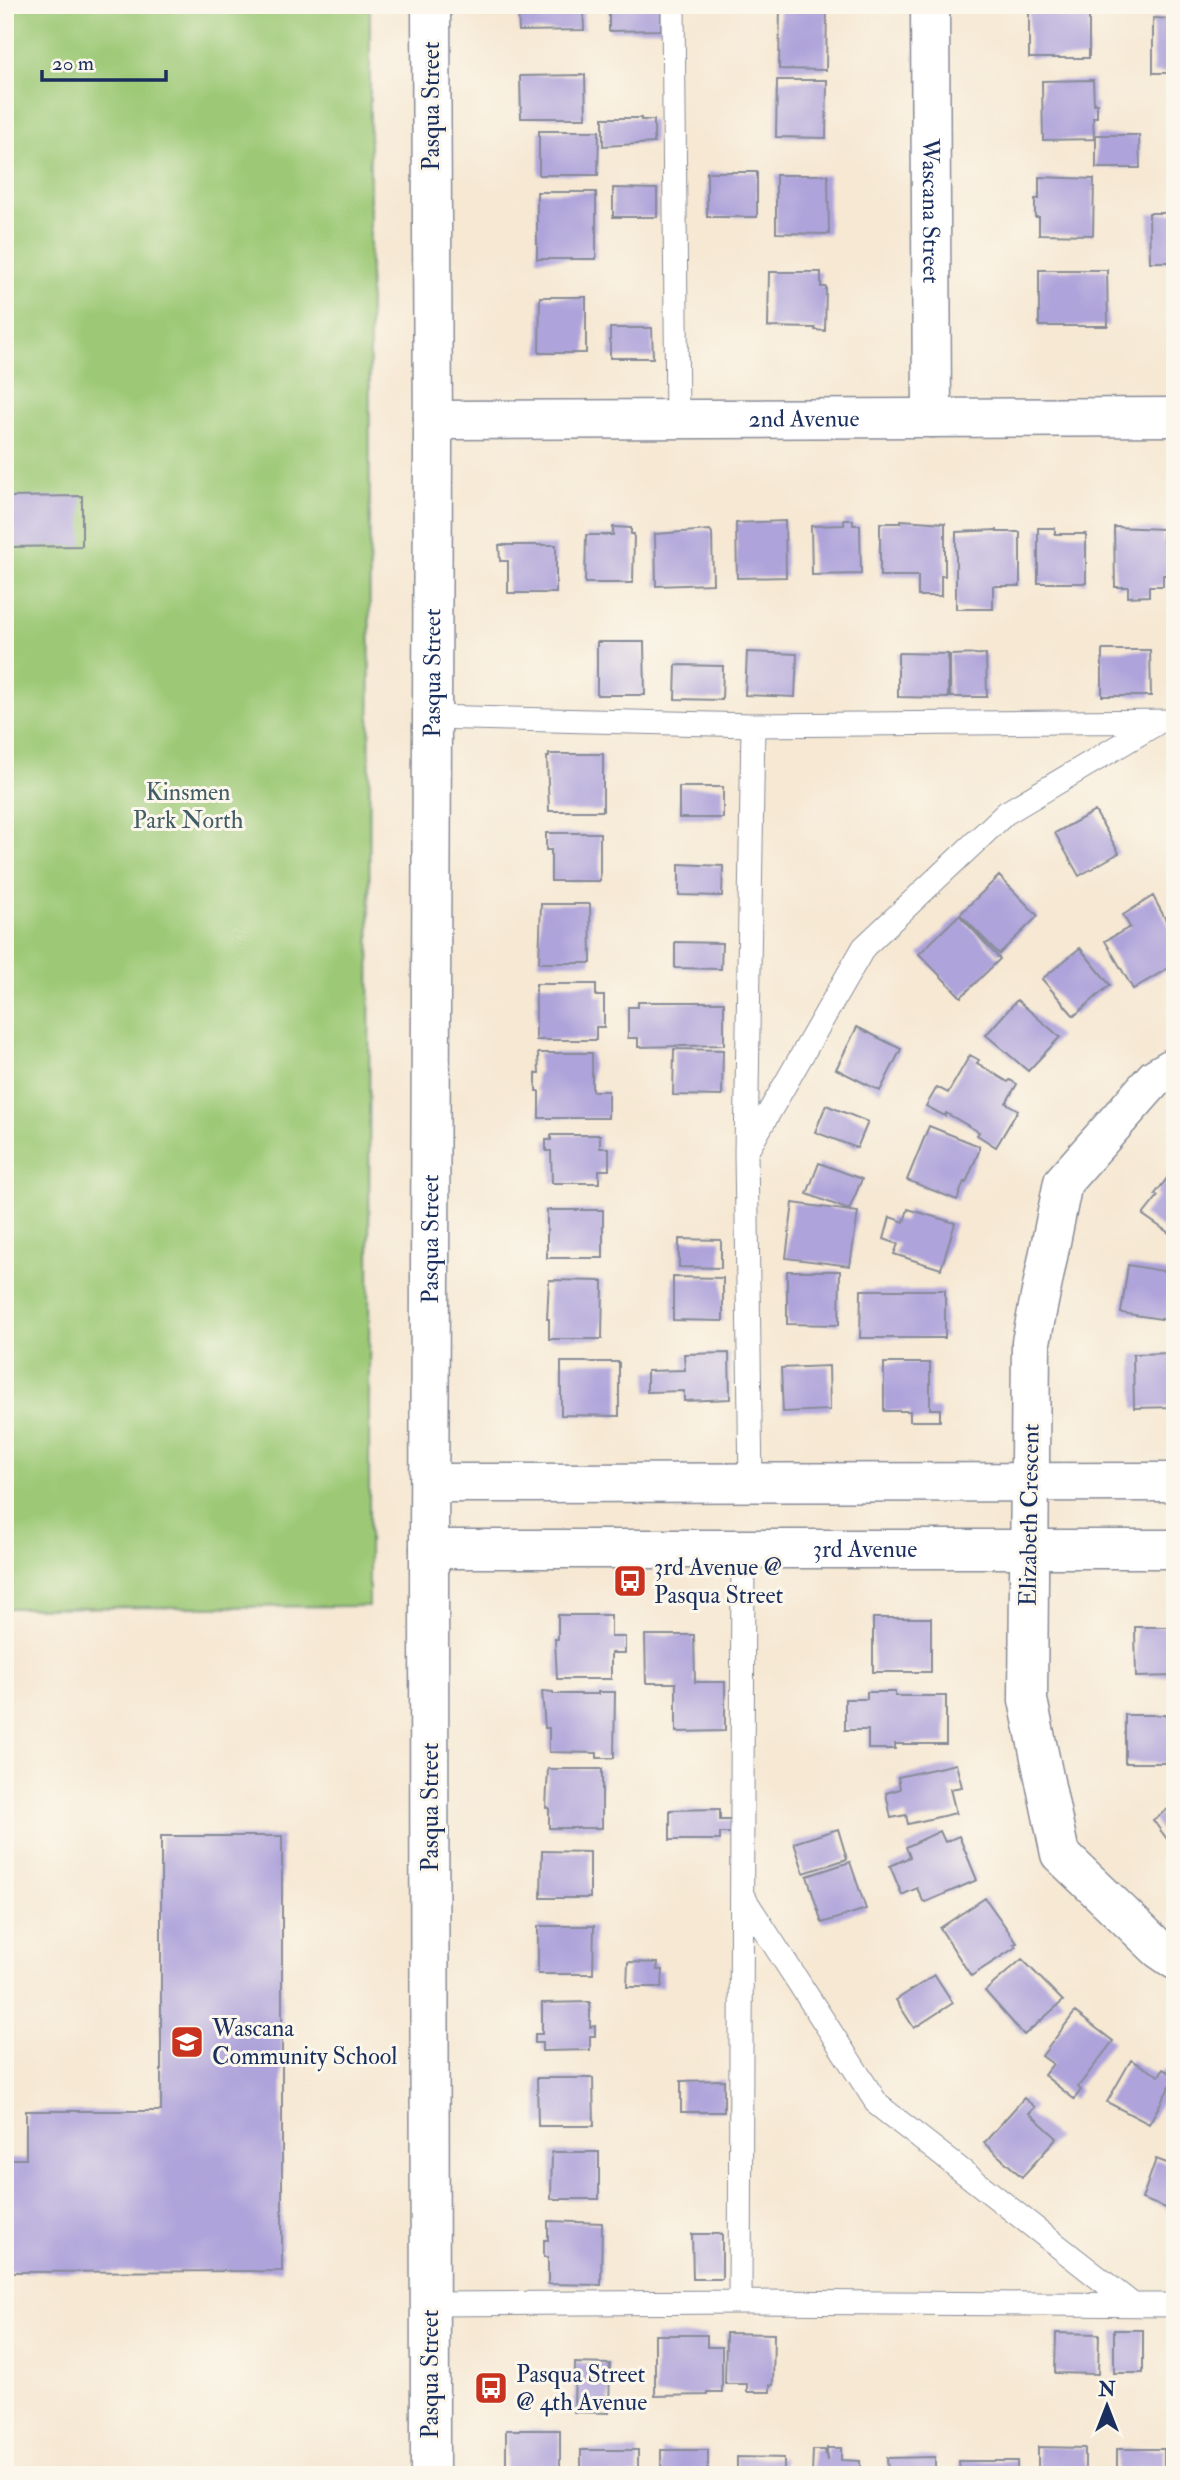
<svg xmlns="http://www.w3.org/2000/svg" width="1180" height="2480" font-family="'IM FELL Double Pica',serif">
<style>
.green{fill:#9dc976;stroke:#5c7c6a;stroke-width:2}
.building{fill:#aea3da}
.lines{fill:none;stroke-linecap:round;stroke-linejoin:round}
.service-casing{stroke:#888c98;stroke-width:25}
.minor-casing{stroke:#888c98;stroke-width:41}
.service{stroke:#fff;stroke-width:23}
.minor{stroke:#fff;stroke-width:38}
.labels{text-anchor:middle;stroke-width:6;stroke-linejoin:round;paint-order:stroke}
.street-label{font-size:24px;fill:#1b2f5e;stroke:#fbf7ec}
.park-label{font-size:24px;fill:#425d65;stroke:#fbf7ec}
.poi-label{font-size:24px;fill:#1b2f5e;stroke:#fbf7ec;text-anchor:start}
</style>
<rect width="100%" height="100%" fill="#fbf7ec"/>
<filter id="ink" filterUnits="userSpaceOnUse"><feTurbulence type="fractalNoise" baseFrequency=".0143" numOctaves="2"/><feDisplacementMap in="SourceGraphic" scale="14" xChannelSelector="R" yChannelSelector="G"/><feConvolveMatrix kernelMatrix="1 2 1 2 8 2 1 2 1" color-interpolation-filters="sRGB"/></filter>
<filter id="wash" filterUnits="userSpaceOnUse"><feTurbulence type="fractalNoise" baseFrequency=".00686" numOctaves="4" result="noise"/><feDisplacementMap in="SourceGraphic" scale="28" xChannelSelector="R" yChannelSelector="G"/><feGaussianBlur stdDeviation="1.57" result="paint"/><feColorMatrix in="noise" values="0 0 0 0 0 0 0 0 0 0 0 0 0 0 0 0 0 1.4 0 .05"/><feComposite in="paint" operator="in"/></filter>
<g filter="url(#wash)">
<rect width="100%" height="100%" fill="#f6e8d3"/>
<path class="green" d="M5 5H370L369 1606 5 1608Z"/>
<g id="blocks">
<path class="building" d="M518 5H583L584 30 519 31Z
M609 5H661V30L609 31Z
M780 5H827L826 70 779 69Z
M1029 5H1089V58H1029Z
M1153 18 1175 19V73H1153Z
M585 75 586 118H521L520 76Z
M777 80H827L826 138 776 137Z
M1093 80 1094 104H1097V117H1093L1094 139 1043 140 1042 81Z
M603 118H641V120H654V143L603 146Z
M539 131H599L598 175H539Z
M1096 135H1139L1140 168H1096Z
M707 172H757V217H707Z
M776 175H828L829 234 776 233Z
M1039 177 1094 179 1093 235 1039 234V217H1035V199H1039Z
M613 188 657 189V217H613Z
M537 192H596V259H537Z
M1149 213H1175V262H1150Z
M1170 265H1175V317H1170Z
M1039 270H1107L1108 326H1039Z
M769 272H821V287H826L825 331 815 330V328L768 327Z
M540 297H586V353H539Z
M610 328H652L653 358H610Z
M82 496V546L5 547V497Z
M844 520H853V525H860L861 574 812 575 811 526 844 525Z
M901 520 945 523V576H941V596H918V576H880V523H901Z
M785 521 786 577 737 578 736 523Z
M613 527 631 528V534H634L633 583H585L586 535H613Z
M1114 527 1163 529V543H1172V575H1163V586H1149V596L1128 597V587H1115Z
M1038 528H1055V534H1086V583H1038Z
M710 530 712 533 713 584 656 586 655 534Z
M997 530V532H1020V586H993V609H956V532Z
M499 545H556V593H508V561H500Z
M597 642H644L645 695H597Z
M1102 650H1150L1151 696H1102Z
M747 652 797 654 795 697 745 695Z
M898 653 948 654V698L898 697Z
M986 654 987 697H950V655Z
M676 665 723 666 722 700 675 699Z
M549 754H603V811H549L547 757H549Z
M679 787H723V818H679Z
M1095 811 1119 853 1079 876 1055 833Z
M546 833H600V881H551V850H546Z
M679 864 723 866 722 896 679 895Z
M999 876 1038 916 999 954 960 914Z
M1153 896 1175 937V964L1133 989 1105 941 1130 927 1123 915Z
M541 904H590L591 963H539Z
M959 915 1000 959 961 997 919 954Z
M675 942 722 943 721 969 675 968Z
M1080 948 1110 985 1074 1016 1042 979Z
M536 984H596V996H604V1027H596V1040H536Z
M1017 1000 1060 1037 1028 1071 986 1035Z
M638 1002H724V1045L638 1047V1038H628V1007H638Z
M857 1027 901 1049 880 1091 836 1069Z
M674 1049 723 1050 722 1096 673 1095Z
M538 1053H592V1091H608V1118H539V1091H536V1073H539Z
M970 1055 979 1060 977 1063 1008 1082 1010 1080 1017 1084 1006 1103 1018 1110 996 1147 977 1135 979 1132 946 1113 945 1116 926 1106 937 1087 948 1093Z
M826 1105 868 1122 857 1148 815 1132Z
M929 1126 979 1146V1151L966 1183 964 1182 957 1200 907 1180Z
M551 1135H600V1148H609V1170H599V1183H552L551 1151H546V1140H551Z
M819 1163 862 1179 849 1210 807 1194Z
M1175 1168V1237L1143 1215 1158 1196 1155 1194Z
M793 1203 858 1212 850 1266 786 1258Z
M908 1209 955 1223 941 1269 894 1254 898 1244 884 1239 890 1217 904 1222Z
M547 1210H603V1258H547Z
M679 1239 721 1240V1268L679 1267Z
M1128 1265 1175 1273V1321L1121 1313Z
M787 1271H840L839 1325 787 1324Z
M673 1277 723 1278V1321L673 1320Z
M549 1280 603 1281 602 1339H549V1319H547Z
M861 1290H945V1338H860Z
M729 1353 730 1399 684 1401V1391L647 1392V1371L685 1370 684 1354Z
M1175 1353V1407L1134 1408 1133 1354Z
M561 1362H619V1416L561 1415Z
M884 1363H930V1409H940V1421H910V1411H884Z
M829 1366 830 1410 783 1412 781 1368Z
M558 1615H611V1637H625V1653H611V1679H557L555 1639H558Z
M873 1618H931V1672H873Z
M1135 1627H1175V1676L1136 1677Z
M645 1635H694L695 1682H725V1731L676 1732V1683H646Z
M542 1691 553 1692V1694H598V1692H615L614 1758H597V1753L549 1752V1728H545Z
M867 1692H895V1696H946V1744H895V1749H868V1730H845V1699H867Z
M1125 1715H1175V1763H1125Z
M956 1764 962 1787 950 1789 956 1813 908 1824 906 1815 891 1818 886 1793 900 1789 898 1777Z
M548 1769H602V1828H549V1808H546Z
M1175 1804V1850L1153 1820Z
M720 1809V1820H732L733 1833H720V1840H670V1810Z
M838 1829 847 1859 804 1873 794 1843Z
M940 1831 945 1842 959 1836 977 1880 926 1902 923 1901 917 1888 902 1895 890 1866 910 1857 906 1847Z
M161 1836H282V2271L5 2272V2159H26V2111H161Z
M542 1851 590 1852V1898H541Z
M850 1862 866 1909 822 1923 807 1876Z
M985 1898 1017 1943 1014 1944 1016 1947 971 1976 940 1928Z
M538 1926H594L593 1974H538Z
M1022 1959 1063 2001 1024 2035 985 1991Z
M628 1962 658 1963 657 1970H663L662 1987H627Z
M935 1975 953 2003 914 2028 896 2000Z
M590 2002V2027L595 2026V2036H590V2050L542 2051V2043H535V2034H542V2003Z
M1075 2012 1113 2041 1078 2087 1081 2090 1074 2099 1044 2075 1053 2064 1042 2056Z
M1131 2060 1159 2076 1163 2069 1175 2075V2090L1170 2086 1149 2124 1107 2102Z
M537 2078H593L594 2126H538Z
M724 2080V2112H681V2081Z
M1024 2098 1035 2107 1029 2113 1057 2138 1022 2177 984 2143Z
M552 2152H599V2199H551Z
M1156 2159 1175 2166V2201L1171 2210 1142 2199Z
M548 2221 602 2223 601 2285 548 2284V2257H544V2240H548Z
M692 2234H722V2279H693Z
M1114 2330H1143V2373H1114Z
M726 2333 774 2334 773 2385H770V2392H747V2384H725Z
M1056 2333 1099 2334 1098 2374 1055 2373Z
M655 2335H707V2347H722V2392H707V2395L655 2396Z
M575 2363 610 2364 609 2413 574 2412Z
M506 2430H560V2475H506Z
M1038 2447 1085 2448V2475H1038Z
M827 2448H841V2460L860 2461V2475H812L813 2450H825L827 2461Z
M1117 2449H1164V2475H1117Z
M581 2450H638V2475H581Z
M661 2450H708V2475H661Z
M737 2457 784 2458V2475H737Z
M935 2457V2475H888L887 2458Z
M959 2461H1017V2475H960Z"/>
</g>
</g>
<g filter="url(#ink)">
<use href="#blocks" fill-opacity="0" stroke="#888c98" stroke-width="2"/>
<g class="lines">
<defs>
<path id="service" d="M673 5 677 420
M431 717 753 725 1175 721
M748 1149 864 947 1006 813 1159 722
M751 1483 746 1153 753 725
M742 1895 878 2105 1132 2304
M740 2302 743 1549
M431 2304 740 2302 1175 2305"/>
<g id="minor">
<path id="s1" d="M930 5 932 418"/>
<path id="s2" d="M433 420 1175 417"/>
<path d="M1175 1066 1155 1078 1063 1182 1031 1342 1028 1700 1060 1854 1159 1949 1175 1960"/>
<path d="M430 1483 1175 1482"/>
<path id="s3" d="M429 1549H1175"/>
<path id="s4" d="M430 2475 429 1549 433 442 431 5"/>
</g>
</defs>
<use href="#service" class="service-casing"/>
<use href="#minor" class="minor-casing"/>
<use href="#service" class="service"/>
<use href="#minor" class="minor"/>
</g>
</g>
<defs>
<symbol id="bus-square" viewBox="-11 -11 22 22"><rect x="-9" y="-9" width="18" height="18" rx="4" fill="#c8321e" stroke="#fbf7ec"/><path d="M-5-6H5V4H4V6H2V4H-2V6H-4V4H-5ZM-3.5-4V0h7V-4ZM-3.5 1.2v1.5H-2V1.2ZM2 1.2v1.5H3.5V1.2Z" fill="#fff"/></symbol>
<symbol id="school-square" viewBox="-11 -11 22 22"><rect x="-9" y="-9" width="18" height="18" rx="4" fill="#c8321e" stroke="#fbf7ec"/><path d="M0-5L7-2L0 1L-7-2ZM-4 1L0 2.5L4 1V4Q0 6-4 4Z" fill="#fff"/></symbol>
</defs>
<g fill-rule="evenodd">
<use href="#bus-square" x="611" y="1562" width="38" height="38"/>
<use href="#school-square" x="168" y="2023" width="38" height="38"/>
<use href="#bus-square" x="472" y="2369" width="38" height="38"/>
</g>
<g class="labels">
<g class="street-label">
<text transform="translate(431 106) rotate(-90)" y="8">Pasqua Street</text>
<text dy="8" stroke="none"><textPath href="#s1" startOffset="206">Wascana Street</textPath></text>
<text dy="8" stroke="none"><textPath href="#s2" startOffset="371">2nd Avenue</textPath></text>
<text dy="8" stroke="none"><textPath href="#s4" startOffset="1802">Pasqua Street</textPath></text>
<text dy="8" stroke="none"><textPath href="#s4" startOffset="1236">Pasqua Street</textPath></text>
<text transform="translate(1029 1515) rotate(-89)" y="8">Elizabeth Crescent</text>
<text dy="8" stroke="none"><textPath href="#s3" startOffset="436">3rd Avenue</textPath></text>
<text transform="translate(430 1807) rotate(-90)" y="8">Pasqua Street</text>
<text transform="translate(430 2374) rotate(-90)" y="8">Pasqua Street</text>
</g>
<g class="park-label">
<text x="188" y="800">Kinsmen<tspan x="188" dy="28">Park North</tspan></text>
</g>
<g class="poi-label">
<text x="654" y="1575">3rd Avenue @<tspan x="654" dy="28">Pasqua Street</tspan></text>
<text x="212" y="2036">Wascana<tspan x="212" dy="28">Community School</tspan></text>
<text x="516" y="2382">Pasqua Street<tspan x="516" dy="28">@ 4th Avenue</tspan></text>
</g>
</g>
<rect width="1180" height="2480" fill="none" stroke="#fbf7ec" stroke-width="28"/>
<g transform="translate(1107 2406)" stroke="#fbf7ec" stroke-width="5" paint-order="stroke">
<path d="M0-5L12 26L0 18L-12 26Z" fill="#1b2f5e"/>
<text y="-10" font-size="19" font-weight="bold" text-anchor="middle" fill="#1b2f5e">N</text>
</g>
<path d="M42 70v10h124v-10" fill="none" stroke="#1b2f5e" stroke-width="3.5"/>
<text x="52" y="70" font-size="21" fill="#1b2f5e" stroke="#fbf7ec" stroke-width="5" paint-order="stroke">20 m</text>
</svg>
